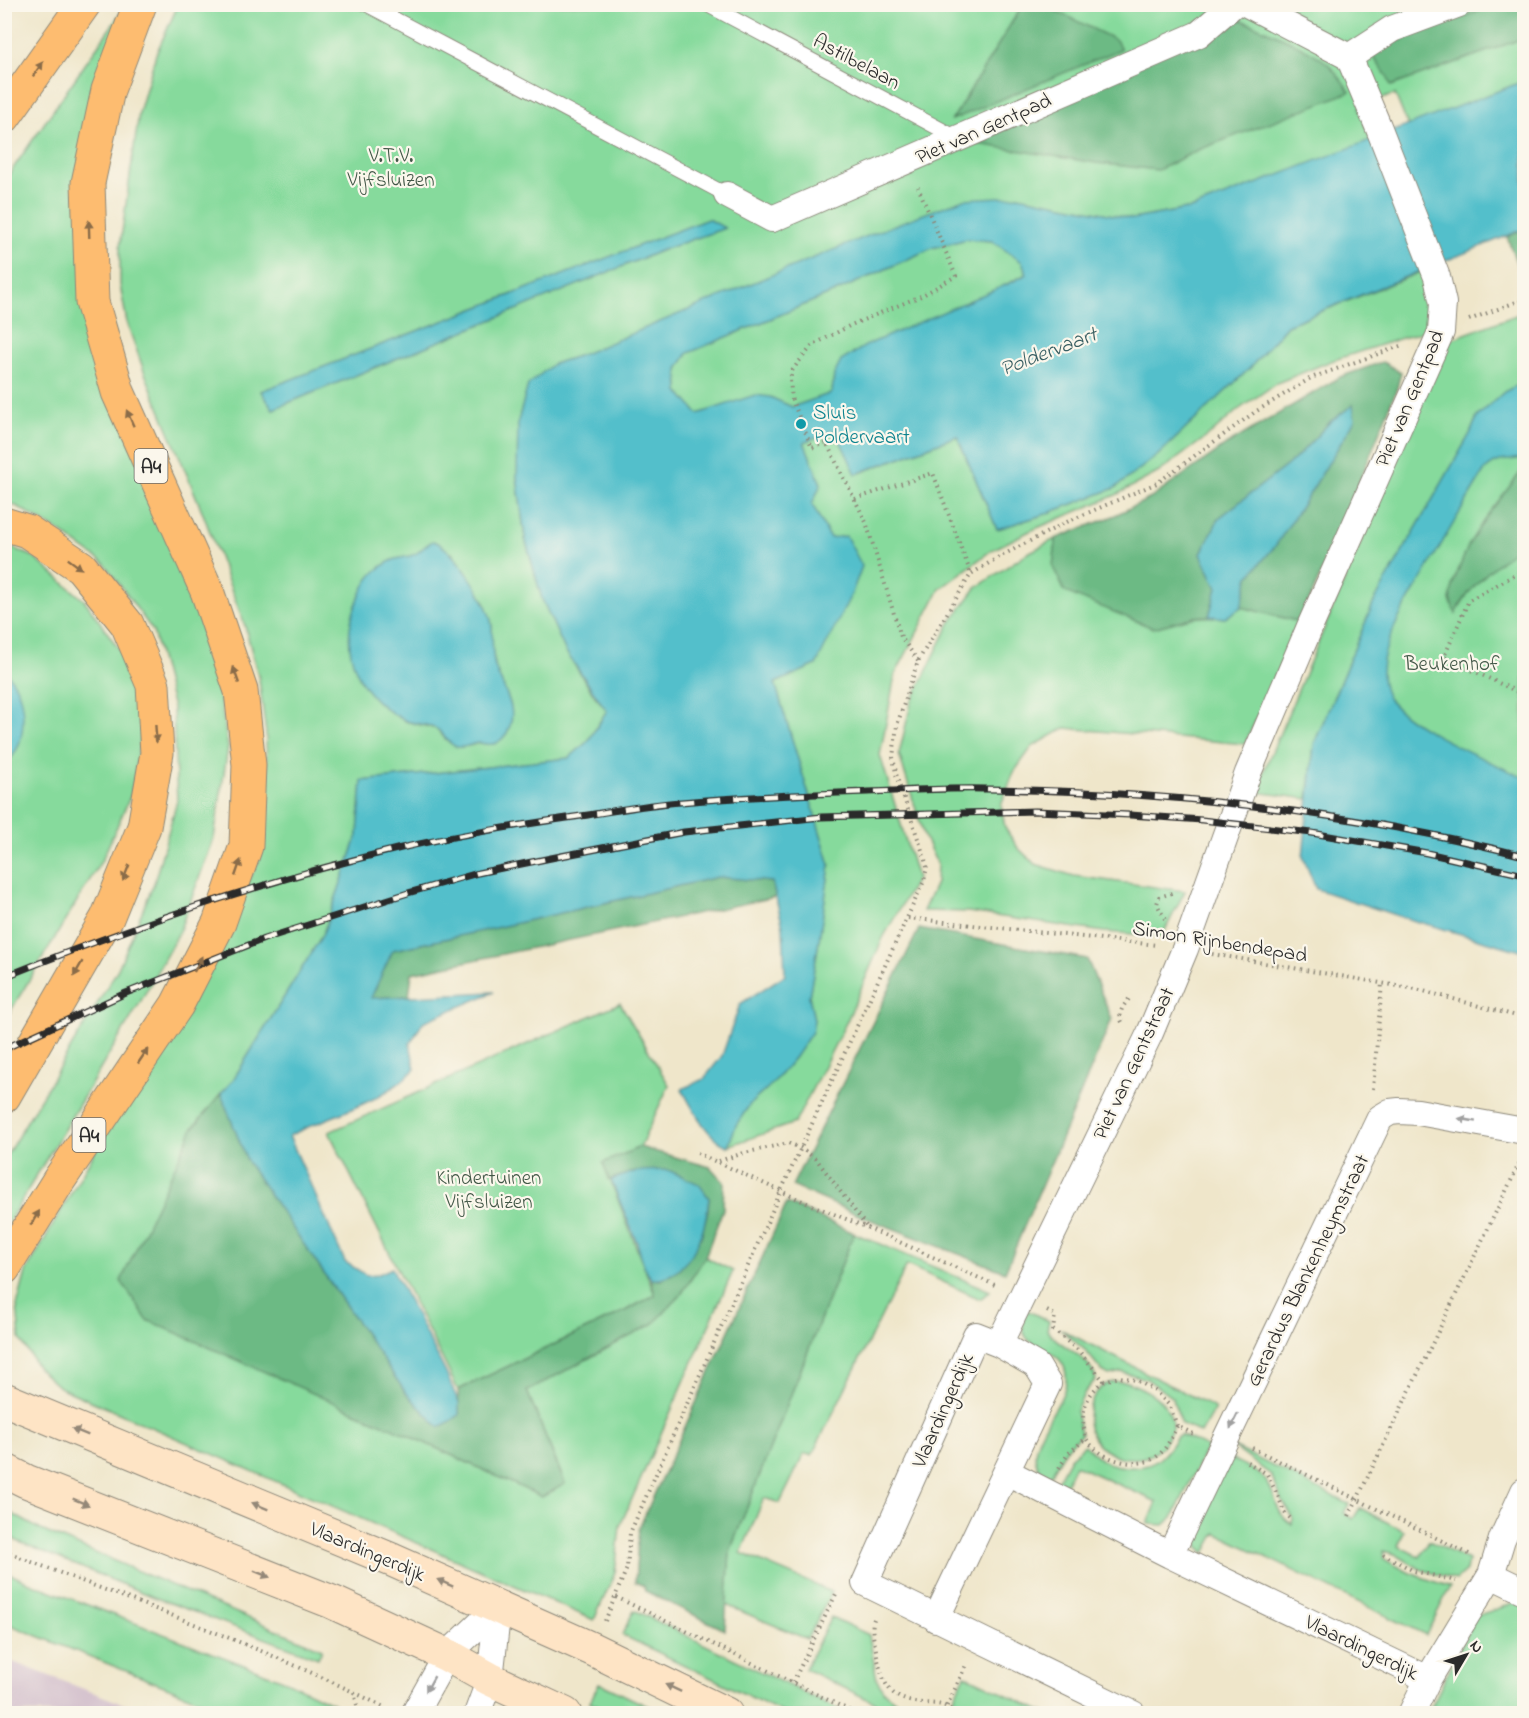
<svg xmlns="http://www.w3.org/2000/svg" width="1529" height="1718" font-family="'Indie Flower',sans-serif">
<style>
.industrial{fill:#d1bdcb}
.green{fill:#86da9c;stroke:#588264;stroke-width:1.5;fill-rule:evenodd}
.forest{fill:#6cba84;stroke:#4c7258;stroke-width:1.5}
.water{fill:#52bfcb;stroke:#3e757b;stroke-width:1.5;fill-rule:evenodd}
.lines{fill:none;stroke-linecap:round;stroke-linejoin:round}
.lane-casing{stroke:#8d887a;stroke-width:16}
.street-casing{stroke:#8d887a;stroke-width:28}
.secondary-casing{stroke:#8d887a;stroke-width:35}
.highway-casing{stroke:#8d887a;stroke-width:35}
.path{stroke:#8d887a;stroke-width:4;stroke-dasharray:1.5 4.5;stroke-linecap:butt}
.lane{stroke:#fff;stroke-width:14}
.street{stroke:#fff;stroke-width:26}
.secondary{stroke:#fee4c5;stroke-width:33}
.highway{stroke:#fdbc6f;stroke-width:33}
.rail-casing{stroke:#2b2b2b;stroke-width:7}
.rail{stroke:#fbf7ec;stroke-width:4.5;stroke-dasharray:14;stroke-linecap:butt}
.oneway{fill:#8a6c4a}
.oneway2{fill:#a0a0a0}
.oneway3{fill:#948878}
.culture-dot{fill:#0f9aa8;stroke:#fbf7ec;stroke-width:2}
.labels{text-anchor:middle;stroke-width:4.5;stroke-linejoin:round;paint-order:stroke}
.shield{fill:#fbf7ec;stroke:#696865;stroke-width:1.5}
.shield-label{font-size:20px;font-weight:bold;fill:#2b2b2b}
.street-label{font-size:21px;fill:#2b2b2b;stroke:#fbf7ec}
.park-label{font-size:21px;fill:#425747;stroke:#fbf7ec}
.culture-label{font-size:21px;fill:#0d838f;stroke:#fbf7ec;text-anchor:start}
.water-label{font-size:22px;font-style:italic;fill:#395f63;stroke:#fbf7ec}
</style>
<rect width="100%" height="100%" fill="#fbf7ec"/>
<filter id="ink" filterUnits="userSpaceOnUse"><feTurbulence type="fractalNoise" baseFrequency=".0167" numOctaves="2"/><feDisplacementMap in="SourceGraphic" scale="12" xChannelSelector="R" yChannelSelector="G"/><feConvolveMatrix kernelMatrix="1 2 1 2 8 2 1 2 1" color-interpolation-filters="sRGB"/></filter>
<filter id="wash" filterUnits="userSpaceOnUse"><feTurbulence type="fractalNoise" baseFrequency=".008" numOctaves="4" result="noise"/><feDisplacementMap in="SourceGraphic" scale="24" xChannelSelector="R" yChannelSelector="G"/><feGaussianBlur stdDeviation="1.35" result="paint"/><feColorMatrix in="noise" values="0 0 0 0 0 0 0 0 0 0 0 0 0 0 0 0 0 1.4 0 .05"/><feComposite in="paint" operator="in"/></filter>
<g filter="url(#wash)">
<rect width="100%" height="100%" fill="#efe6ca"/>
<path class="industrial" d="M5 1659 147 1713H5Z"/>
<path class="green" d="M178 5H1524V81L1408 126 1395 94 1359 108 1371 141 1193 208 1133 219 1018 196 581 355 553 364 517 477 525 538 542 599 566 652 594 695 607 710 588 741 569 758 362 781 358 835 323 934 233 1080 193 1128 410 1436 542 1497 565 1483 527 1391 653 1324 680 1296 705 1257 733 1271 620 1526 615 1573 594 1620 59 1387 38 1368 20 1339 17 1306 26 1272 97 1148 192 997 260 858 265 815 267 778 266 733 259 679 245 626 202 511 144 371 127 323 120 285V246L139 113 156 54ZM708 219 724 228 665 249 273 409 261 391ZM452 553 485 602 492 625V649L496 669 510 703 511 719 488 744 478 743 469 746 447 741 437 729 404 721 393 560 406 558 416 554Z
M124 8 75 196 177 556 212 650 228 747 214 838 179 932 137 1008 5 1228V1158L118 969 154 883 177 801 173 708 153 631 105 564 59 531 16 506 5 502V180Z
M967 239 992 241 1022 262 1028 273 834 375 832 393 792 407 770 397 721 407 698 414 679 392 678 369 688 353 835 292 932 248Z
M1423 271C1432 290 1429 312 1424 331L1331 361 1277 383 1238 410 1212 433 1159 472 1116 495 1030 531 992 550 940 589 895 675 880 755 917 878 883 938 847 1021 795 1123 728 1146 736 1125 750 1104 773 1083 795 1057 814 1020 809 996 818 947 830 865 775 683 816 665 830 538 812 504 821 484 804 442 835 430 857 474 957 436 997 529 1043 515 1115 488 1158 455 1250 368 1287 325Z
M1524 312V382L1504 392 1477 417 1470 434 1374 602 1314 744 1308 799 1255 792 1446 341Z
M1524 444V787L1356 694 1401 600 1489 458Z
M1055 539 1056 541 1053 567 1153 628C1180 620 1196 614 1225 618L1241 607 1300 622 1245 744 1065 728 1032 747 1014 772 1001 805 1005 828 1018 848 1035 864 1074 876 1185 891 1162 936 1104 932 968 912 923 911 936 883 937 864 924 836 899 754 911 703 950 623 976 588 1026 554Z
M5 545 32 556 85 601 124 656 142 728 131 795 102 860 5 1020V764L18 747 22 732V712L19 693 5 668Z
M620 1003 669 1085 640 1147 604 1164 655 1295 627 1310 458 1390 329 1132Z
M854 1233 990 1291 980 1299 907 1265 812 1455 804 1454 780 1503 764 1498 741 1553 832 1592 807 1639 726 1605 730 1551Z
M1026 1310 1049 1321 1047 1330C1059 1348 1088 1353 1096 1379L1085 1392 1076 1411 1081 1434 1067 1448 1049 1478C1011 1453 1063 1411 1066 1382 1069 1347 1031 1353 1024 1333 1021 1326 1024 1317 1026 1310Z
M1060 1329 1215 1408 1201 1433 1182 1424 1172 1398 1147 1379 1122 1372 1109 1375 1102 1371 1085 1350Z
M1127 1382C1146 1389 1174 1403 1172 1428 1171 1432 1168 1436 1166 1440 1162 1448 1154 1455 1145 1457 1109 1466 1075 1435 1093 1399 1096 1391 1104 1384 1113 1382 1117 1382 1122 1382 1127 1382Z
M1181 1435 1207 1447 1173 1517 1164 1525 1148 1524 1157 1502 1075 1465 1065 1486 1057 1482 1070 1458 1085 1445C1091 1450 1097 1457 1103 1461 1119 1468 1145 1471 1159 1459 1167 1453 1172 1444 1177 1436Z
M1230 1445 1349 1504 1344 1513 1353 1519 1360 1508 1404 1531 1398 1546 1420 1557 1429 1541 1468 1560 1466 1571 1456 1580 1420 1569 1395 1554 1383 1551 1384 1559 1410 1573 1450 1587 1426 1635 1216 1533 1205 1553 1198 1546 1194 1532 1226 1456C1235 1461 1256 1470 1263 1477 1277 1491 1273 1513 1292 1524L1293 1518 1282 1500 1271 1475Z
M5 1510 41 1530 322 1649 318 1658 151 1596 17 1541 5 1534Z
M4 1571 25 1581 286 1681 334 1704 340 1713H232L5 1623Z
M1519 1602 1524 1605V1713L1428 1714 1475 1616Z
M634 1610 845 1713H784L622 1635Z
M831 1617 869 1635 877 1680 884 1692 901 1705 944 1710 951 1713H896L805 1669Z
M965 1675 1045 1713H965L952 1701Z
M599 1683 662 1713H614L590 1702Z"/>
<path class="forest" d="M1023 4 1044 5 1116 40 1121 49 952 120Z
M1495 5H1524V38L1391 86 1387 76 1369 51Z
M1235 17C1262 29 1305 45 1327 63 1336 71 1343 82 1350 92L1198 150 1158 170 1096 163 972 143Z
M1524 229V283L1507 237Z
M1382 362 1401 372 1397 388 1338 535 1300 622 1241 607 1249 576 1274 547 1310 493 1354 420 1353 405 1331 421 1294 460 1219 518 1201 554 1217 588 1209 616 1194 617 1153 628 1065 592 1053 567 1056 541 1055 539 1111 517 1151 498 1226 445 1340 377Z
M1524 468V544C1500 560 1468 586 1456 614L1450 600 1454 581 1469 544 1486 517Z
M718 877 772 882 776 897 412 973 409 996 370 998 393 950 491 929Z
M919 929 1087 959 1112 1019 1005 1272 861 1216 792 1186Z
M221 1094 248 1163 406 1393 440 1427 459 1415 458 1390 627 1310 655 1295 651 1279 661 1280 679 1270 701 1237 708 1210 709 1198 636 1171 609 1180 603 1163 640 1147 710 1167 724 1182 723 1209 705 1257 680 1296 653 1324 527 1391 565 1484 542 1497 410 1436 147 1320 121 1281 193 1128Z
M787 1203 854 1233 730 1551 725 1630 645 1591 644 1586 635 1582 639 1528Z"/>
<path class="water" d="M1524 81V229L1287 325 1250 368 1158 455 1115 488 1043 515 997 529 957 436 856 474 835 430 804 442 821 484 812 504 830 538 846 536 862 566 852 593 816 665 775 683 830 865 818 947 809 996 814 1020 812 1032 795 1057 773 1083 750 1104 736 1125 728 1146C708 1140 691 1106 682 1089L704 1079 722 1056 740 1004 785 975 783 927 772 882 718 877 491 929 393 950 371 998 494 992 423 1022 410 1044 415 1069C382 1104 331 1114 289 1136L345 1262 366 1275 379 1274 392 1268 447 1375 459 1403V1415L451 1421 439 1427 406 1393 248 1163 221 1094 233 1080 323 934 358 835 362 781 569 758 588 741 607 711 566 652 542 599 525 538 517 477 518 421 528 385 553 364 581 355 767 277 897 224 964 199 1018 196 1133 219 1193 208ZM967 239 992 241 1022 262 1027 274 1010 283 867 345 841 361 834 375 832 393 792 407 770 397 755 395 698 414 679 392 678 369 688 353 835 292 932 248Z
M708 219 725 228 665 249 273 409 261 391Z
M1524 382V457C1507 463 1500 456 1485 470 1464 505 1443 541 1423 576 1409 600 1394 623 1386 649 1381 664 1380 684 1388 698 1406 727 1492 762 1524 778V952L1398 916 1316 889 1303 857 1314 744 1374 602 1470 434 1477 417 1504 392Z
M1353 405 1355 420 1310 493 1276 545 1249 576 1241 607 1225 618 1209 616 1217 588 1201 554 1219 518 1294 460 1331 421Z
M433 541C454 547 492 605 492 628 493 642 491 655 496 669 503 691 520 708 507 733 505 736 500 741 497 743 491 746 485 743 479 743 472 743 465 749 457 747 447 744 445 735 437 729 428 723 412 725 402 719 359 696 338 651 356 605 360 594 366 581 374 573 379 568 386 563 393 560 400 557 408 558 415 554 421 551 426 544 433 541Z
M4 668C9 676 16 684 19 693 26 716 25 748 5 764Z
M668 1170 699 1184 709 1198C706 1225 698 1258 673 1273 663 1279 662 1280 651 1279L644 1266 637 1243 611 1180 636 1171Z"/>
</g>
<g filter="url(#ink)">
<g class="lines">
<defs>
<path id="lane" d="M366 4 727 195
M706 4 957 138"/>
<path id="street" d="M1349 57 1392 29 1459 4
M727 195 772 219 1199 34 1234 4
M999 1344 1150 1033 1185 949 1248 773 1311 624 1441 332 1443 303 1437 277 1378 126 1349 57 1247 4
M1007 1472 1170 1555 1428 1679
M1170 1555 1380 1118 1390 1112 1399 1111 1418 1112 1524 1131
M1491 1575 1524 1591
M936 1619 1048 1384 1037 1366 999 1344 976 1335 865 1583 1133 1714
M414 1714 447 1655 498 1607
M477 1714 490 1679 498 1607
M1411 1714 1428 1679 1491 1575 1502 1539 1524 1491"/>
<path id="secondary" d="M4 1399 392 1560 592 1649 726 1714
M4 1470 26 1481 332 1602 447 1655 490 1679 565 1714"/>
<path id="highway" d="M4 117 84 4
M4 524 27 531 81 567 127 624 153 685 157 753 144 827 107 918 4 1096
M4 1268 59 1180 177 1005 219 923 246 846 249 765 241 691 207 591 118 392 92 302 88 183 108 90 140 4"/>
</defs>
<use href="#lane" class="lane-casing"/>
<use href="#street" class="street-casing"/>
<use href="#secondary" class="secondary-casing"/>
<use href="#highway" class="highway-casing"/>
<path class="path" d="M1469 320 1524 299
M855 499 933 473 971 574
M1524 570 1469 600 1444 657 1524 695
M918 661 901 637 866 522 826 442 812 448 792 400 790 380 792 371 797 364 813 345 851 325 921 296 956 276 918 187
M908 918 1157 945
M1165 919 1157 904 1159 897 1175 892
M1212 954 1416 989 1524 1018
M1122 1022C1117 1012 1125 1003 1132 996
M1373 1089 1382 983
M697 1153 809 1204 866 1227 997 1286
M719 1161 744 1153 788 1143 801 1148 817 1160 866 1226
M1047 1311 1055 1315 1053 1330 1078 1350 1104 1381 1120 1377 1136 1380 1154 1390 1170 1406 1177 1426 1196 1435
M1104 1381C1089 1392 1080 1409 1084 1429 1085 1432 1085 1435 1086 1438 1098 1459 1136 1471 1156 1457 1167 1449 1171 1438 1177 1426
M1252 1448 1469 1554
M1247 1462 1267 1474 1279 1498 1284 1512 1293 1521
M1059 1468 1068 1454 1086 1438
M1349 1516 1521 1160
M4 1550 24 1559C146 1606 269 1649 386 1708
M1383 1554 1414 1571 1456 1581
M616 1597 857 1714
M874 1619C870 1630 875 1644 877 1655 883 1685 890 1701 923 1703 940 1704 943 1703 957 1714
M605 1621 627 1568 630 1533 781 1191 924 881 927 867 923 853 897 778 893 757 897 725 918 661 971 574 999 557 1069 521 1157 483 1255 412 1311 378 1403 345
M793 1682 836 1594 839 1593
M354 1692 359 1714
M947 1706 967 1663"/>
<use href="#lane" class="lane"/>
<use href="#street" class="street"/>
<use href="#secondary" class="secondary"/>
<use href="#highway" class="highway"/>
<defs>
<path id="rail" d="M4 977C132 926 263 881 397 849 460 834 524 824 588 815 619 810 650 804 681 802 743 797 805 794 868 792 906 791 946 788 984 789 1165 791 1349 811 1524 856
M4 1049 126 993 264 939 408 893 478 873 551 858 684 832 821 817 1035 811 1130 815 1202 820 1312 833 1427 853 1524 875"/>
</defs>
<use href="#rail" class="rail-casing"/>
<use href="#rail" class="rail"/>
</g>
<defs><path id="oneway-solid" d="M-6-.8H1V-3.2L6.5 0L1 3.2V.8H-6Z" transform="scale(1.5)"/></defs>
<g class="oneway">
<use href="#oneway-solid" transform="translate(38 69) rotate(-55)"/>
<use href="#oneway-solid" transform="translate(89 229) rotate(-92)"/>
<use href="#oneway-solid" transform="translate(130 418) rotate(-114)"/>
<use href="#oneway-solid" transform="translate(75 564) rotate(37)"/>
<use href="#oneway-solid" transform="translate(236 675) rotate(-109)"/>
<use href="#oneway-solid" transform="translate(156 734) rotate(86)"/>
<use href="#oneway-solid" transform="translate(238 868) rotate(-71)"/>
<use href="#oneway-solid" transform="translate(126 873) rotate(112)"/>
<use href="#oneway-solid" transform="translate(198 964) rotate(-63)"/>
<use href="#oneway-solid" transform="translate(78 969) rotate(120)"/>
<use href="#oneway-solid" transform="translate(143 1056) rotate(-56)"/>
<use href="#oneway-solid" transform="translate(35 1218) rotate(-59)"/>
</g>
<g class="oneway2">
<use href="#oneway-solid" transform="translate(1467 1120) rotate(-170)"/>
<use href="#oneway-solid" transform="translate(1234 1421) rotate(116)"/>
<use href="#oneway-solid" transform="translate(430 1684) rotate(119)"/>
</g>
<g class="oneway3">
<use href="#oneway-solid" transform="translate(80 1432) rotate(-158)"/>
<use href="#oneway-solid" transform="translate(81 1502) rotate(22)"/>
<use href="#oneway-solid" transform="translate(260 1506) rotate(-158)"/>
<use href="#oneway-solid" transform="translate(262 1574) rotate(22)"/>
<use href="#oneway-solid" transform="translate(445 1583) rotate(-156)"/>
<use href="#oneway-solid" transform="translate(673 1688) rotate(-155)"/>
</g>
</g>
<circle class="culture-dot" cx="801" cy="424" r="6"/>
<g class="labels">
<g class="shield">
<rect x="134.5" y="449" width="33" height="34" rx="4.5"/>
<rect x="72.5" y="1118" width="33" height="34" rx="4.5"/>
</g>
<g class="shield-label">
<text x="151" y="473">A4</text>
<text x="89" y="1142">A4</text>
</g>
<g class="street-label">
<text transform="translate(857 61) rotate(28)" y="7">Astilbelaan</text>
<text transform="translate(983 128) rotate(-24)" y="7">Piet van Gentpad</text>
<text transform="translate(1409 398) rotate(-67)" y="7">Piet van Gentpad</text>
<text transform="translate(1220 941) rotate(9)" y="7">Simon Rijnbendepad</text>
<text transform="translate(1133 1063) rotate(-65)" y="7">Piet van Gentstraat</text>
<text transform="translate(1307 1270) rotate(-64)" y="7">Gerardus Blankenheymstraat</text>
<text transform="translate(942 1410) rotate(-66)" y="7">Vlaardingerdijk</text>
<text transform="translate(368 1551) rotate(23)" y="7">Vlaardingerdijk</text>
<text transform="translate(1362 1647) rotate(26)" y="7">Vlaardingerdijk</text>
</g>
<g class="park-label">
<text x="391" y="162">V.T.V.<tspan x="391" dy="24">Vijfsluizen</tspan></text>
<text x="1452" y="670">Beukenhof</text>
<text x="489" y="1184">Kindertuinen<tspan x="489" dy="24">Vijfsluizen</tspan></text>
</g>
<g class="culture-label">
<text x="813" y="419">Sluis<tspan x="813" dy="24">Poldervaart</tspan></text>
</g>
<g class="water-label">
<text transform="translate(1048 350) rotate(-21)" y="8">Poldervaart</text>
</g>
</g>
<rect width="1529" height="1718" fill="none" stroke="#fbf7ec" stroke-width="24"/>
<g transform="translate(1466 1655) rotate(51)" stroke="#fbf7ec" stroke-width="4.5" paint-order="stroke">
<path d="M0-4.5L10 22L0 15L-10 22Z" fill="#2b2b2b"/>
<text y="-9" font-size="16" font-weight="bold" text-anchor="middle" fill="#2b2b2b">N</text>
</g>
</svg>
